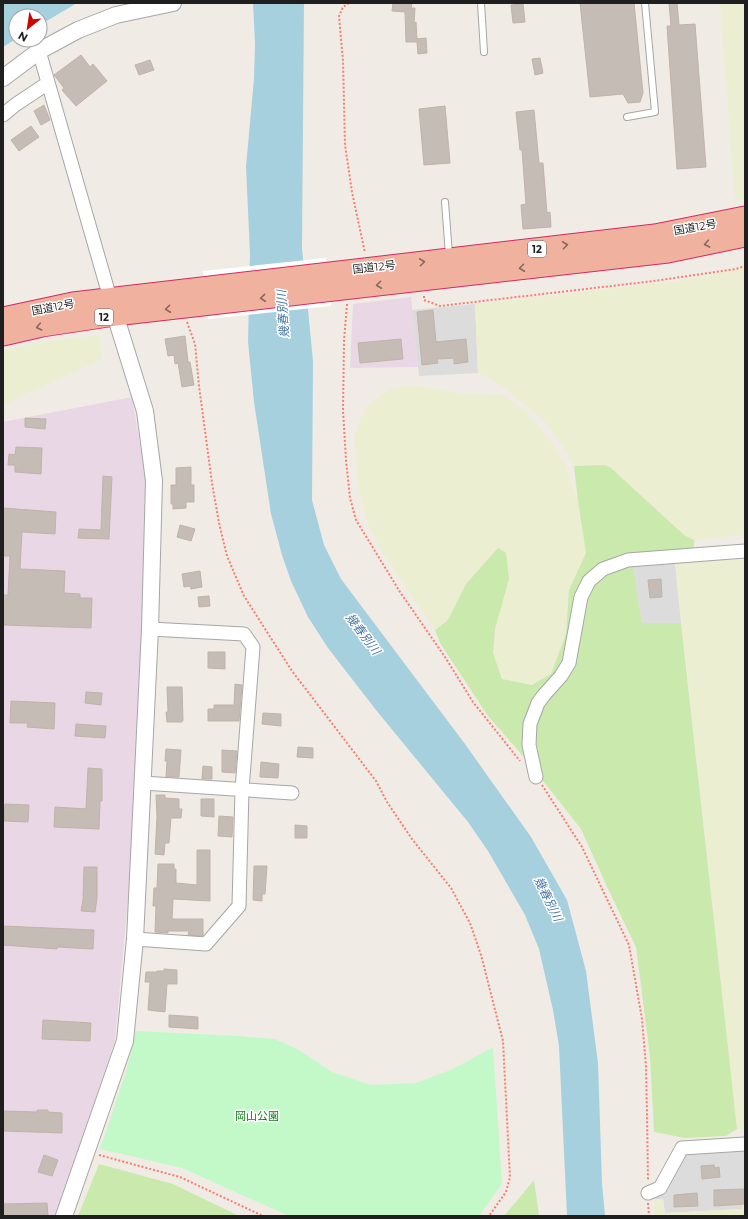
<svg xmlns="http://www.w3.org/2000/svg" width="748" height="1219" font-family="Montserrat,'Noto Sans JP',sans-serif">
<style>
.residential{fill:#dddcdc}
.industrial{fill:#e9d7e5}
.farmland{fill:#eceed1}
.grass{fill:#cae9ac}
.park{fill:#c3f9c8}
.water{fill:#a6d0dd}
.pier{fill:#fff}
.building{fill:#c4bcb5;stroke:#c1b3a8}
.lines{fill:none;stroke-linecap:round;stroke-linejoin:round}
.service-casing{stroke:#a6a6a6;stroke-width:8}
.minor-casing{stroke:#a6a6a6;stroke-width:15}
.tertiary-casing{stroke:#a6a6a6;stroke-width:18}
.trunk-casing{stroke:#d92763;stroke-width:23}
.path{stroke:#f87d6e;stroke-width:2;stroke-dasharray:2 2;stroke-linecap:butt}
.service{stroke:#fff;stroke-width:6}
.minor{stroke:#fff;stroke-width:13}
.tertiary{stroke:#fff;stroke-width:16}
.trunk{stroke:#f0b19e;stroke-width:21}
.oneway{stroke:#88685e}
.labels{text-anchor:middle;stroke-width:3;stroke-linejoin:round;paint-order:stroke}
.shield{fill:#fff;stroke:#626262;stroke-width:1}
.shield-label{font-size:10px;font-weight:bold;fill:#1f1f1f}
.street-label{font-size:11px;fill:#1f1f1f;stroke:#fff}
.park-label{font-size:11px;fill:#0d7e17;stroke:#fff}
.water-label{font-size:12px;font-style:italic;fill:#4977a6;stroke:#fff}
</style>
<rect width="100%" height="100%" fill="#f0ece5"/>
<path class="residential" d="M475 304 478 373 419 376 412 310Z
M675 562 681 623H642L632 564Z
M745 1150V1198L743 1199 742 1209 665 1213 663 1199H654L684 1151Z"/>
<path class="industrial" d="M411 297 418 367 350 368 353 304Z
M132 397 136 421 147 488 140 708 131 866 115 1041 55 1216H3V422Z"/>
<path class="farmland" d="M720 3H745V199L735 201Z
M745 268V535L694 540 684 535 605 465 574 466 562 445 543 420 504 387 478 373 475 304 685 280Z
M99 335 102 359 3 405V351L38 342Z
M410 385 460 393 496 395 502 394 526 412 549 438 565 465 578 501 586 553 569 590 566 634 551 674 532 685 502 679 493 653 495 629 509 579 466 584 448 620 435 630 384 555 369 527 359 492 354 436 365 408 389 389Z
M745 556V1129H737L675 562Z
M743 1198H745V1216H655L654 1199H663L665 1213 742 1209Z"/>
<path class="grass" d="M605 465 611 468 684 535 694 540V550L631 556 642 623H681L737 1129 726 1136 685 1138 654 1132 650 1056 636 947 609 891 581 829 528 762 488 716 440 643 435 630 448 620 466 584 498 548 506 553 509 579 495 629 493 653 502 679 532 685 551 674 566 634 569 590 586 553 578 501 574 466Z
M99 1164 173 1184 239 1216H78Z
M534 1180 539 1216H504Z"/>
<path class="park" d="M136 1031 239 1036 275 1039 297 1049 332 1072 371 1085 416 1083 453 1069 493 1047 502 1184 479 1216H289L182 1168 100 1149 126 1072Z"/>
<path class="water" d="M3 3H77L40 25V16H16V39L3 47Z
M253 3H304L302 248 313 361 312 500 324 545 341 579 465 744 531 837 567 900 586 971 598 1063 602 1183 605 1216H567L559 1046 553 1010 539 949 525 915 488 851 468 822 376 710 328 648 308 617 291 581 282 555 271 514 254 402 248 342 250 254 246 167 254 78 255 44Z"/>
<path class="pier" d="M326 258 331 306 208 319 203 271Z"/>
<path class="building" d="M393 3H412L411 8H415L414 23 416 22 417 39 426 38 427 53 418 54 417 42H406L405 12 392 11Z
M580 3H634L643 93 640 102 628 103 623 94 590 97Z
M669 3H677L679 25 695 24 706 167 677 169 667 26H671Z
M523 4 525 22 513 23 511 5Z
M81 55 90 67 93 64 107 81 76 106 62 90 64 88 54 75Z
M540 58 543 73 535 75 532 59Z
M150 60 154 70 139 75 135 65Z
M44 105 50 120 41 125 34 111Z
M445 106 450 163 424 165 419 109Z
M534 110 539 163H543L547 213 550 212 551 227 523 229 521 205 526 204 522 150H520L516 112Z
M31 126 39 137 19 151 11 140Z
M433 310 436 342 466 339 468 362 454 364V358L437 359 438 363 422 365 417 312Z
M185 336 188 362H190L194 385 182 387 178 363 175 364 174 355 168 356 165 339Z
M401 339 403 359 360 363 358 343Z
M25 418 46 419 45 429 25 427Z
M16 447 42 448 41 474 15 472V465H8L9 454 15 455Z
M191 467V485H194V502H186V508L173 509V504H171V485H176V468Z
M103 476 112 477 109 539 78 538 79 529 101 530Z
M3 508 56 512 55 534 22 532 20 569 65 571 64 593 80 594V598H92L91 628 3 625V595H8L10 556H3Z
M180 525 195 529 191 541 177 537Z
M200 571 202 587 191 589 190 586 184 587 182 574Z
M661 579 662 597 650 598 648 580Z
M209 596 210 606 199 607 198 597Z
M208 652H225V669L208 668Z
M235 684 242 685 239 721H208V709H214V705H234Z
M167 687H182L183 720 182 722H167L166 712H168Z
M86 692 102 693 101 705 85 703Z
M11 701 55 703 54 729 27 727 28 723H10Z
M263 713 281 714V726L262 724Z
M76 724 106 726 105 738 75 736Z
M298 747 313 748V758L297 757Z
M166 749 181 750 179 777H166L167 761H165Z
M222 750 237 751 235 773 222 772Z
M261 762 279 764 278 778 260 777Z
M203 766 212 767V779H202Z
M88 768 102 769V801H100L99 829 54 827 55 807 86 809Z
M156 795H165V798L179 799V809H182L181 818H171L169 843H165L164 855 155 854 157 817Z
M201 799H214V817L201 816Z
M5 804 29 805 28 822 4 821Z
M219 816 233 817 232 837 218 836Z
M295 825 307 826V838H295Z
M197 850H210V901L173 899 172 919H203V936L188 935 189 931H168V933L155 932 156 906H153L154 888H157L158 864H174V869H176V883L197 885Z
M254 866H267L265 894H262V901L253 900Z
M84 867H97V898L95 912 81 911 83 900Z
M3 926 94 930 93 949 57 947V949L3 945Z
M164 969 177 970V984H167L165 1012 148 1010 150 982H145L146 972H157V971H164Z
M169 1015 198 1017V1029L169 1027Z
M43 1020 91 1023 90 1041 42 1039Z
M37 1110H48V1112L62 1113V1133L3 1131V1111L37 1112Z
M44 1155 58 1160 52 1176 38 1172Z
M714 1165 715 1168 719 1167 720 1177 702 1179 701 1166Z
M745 1189V1204L714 1206V1190Z
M697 1193 698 1206 674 1207V1195Z
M47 1203 48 1216H3V1204Z"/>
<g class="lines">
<defs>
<path id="service" d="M481 3 484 52
M627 117 655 112 645 3
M445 202 449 255"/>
<path id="minor" d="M39 51 110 298
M3 115 15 105 48 83
M536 777 529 745 530 724 538 703 544 695 561 676 569 663 581 597 589 581 603 569 628 560 745 551
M143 783 292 793
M135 939 206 944 239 906 242 790 253 647 244 634 150 629
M648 1193 660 1188 682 1148 745 1144"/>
<path id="tertiary" d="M3 78 39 51 78 30 116 15 173 3
M64 1216 125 1041 135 939 150 629 154 481 145 411 112 305"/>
<path id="trunk" d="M3 318 73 303 655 235 745 217
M3 335 42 326 115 315 668 252 745 236"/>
</defs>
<use href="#service" class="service-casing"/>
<use href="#minor" class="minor-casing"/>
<use href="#tertiary" class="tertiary-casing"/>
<use href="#trunk" class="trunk-casing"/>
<path class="path" d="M349 3 343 7 339 16 343 61 345 145 352 192 365 253
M424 296V300L440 306 654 281 736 269 745 266
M347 304 344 341 343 410 346 460 350 498 356 520 400 592 445 657 473 702 520 761
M187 322 195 344 199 386 212 483 219 523 227 556 244 596 292 671 376 781 387 802 412 839 451 888 470 923 481 955 503 1041 510 1177 506 1192 489 1216
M542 785 582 847 629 945 642 1019 646 1066 647 1114 648 1181
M99 1155 180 1177 263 1216
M648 1203 649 1216"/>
<use href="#service" class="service"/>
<use href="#minor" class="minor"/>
<use href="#tertiary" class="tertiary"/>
<use href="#trunk" class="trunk"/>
</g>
<defs><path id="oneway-chevron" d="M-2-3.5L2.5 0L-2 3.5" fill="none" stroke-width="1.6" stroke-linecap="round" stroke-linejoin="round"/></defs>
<g class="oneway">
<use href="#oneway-chevron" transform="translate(707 244) rotate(169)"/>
<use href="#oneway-chevron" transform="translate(565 245) rotate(-7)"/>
<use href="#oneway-chevron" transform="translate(422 262) rotate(-7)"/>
<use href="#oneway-chevron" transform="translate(522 268) rotate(173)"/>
<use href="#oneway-chevron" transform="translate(379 285) rotate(173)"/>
<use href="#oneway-chevron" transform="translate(263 298) rotate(174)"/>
<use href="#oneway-chevron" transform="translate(168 309) rotate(173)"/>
<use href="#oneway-chevron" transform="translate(39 327) rotate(168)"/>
</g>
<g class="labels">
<g class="shield">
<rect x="528" y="241" width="18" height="16" rx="3"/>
<rect x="95" y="309" width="18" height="16" rx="3"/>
</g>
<g class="shield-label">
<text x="537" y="253">12</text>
<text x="104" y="321">12</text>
</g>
<g class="street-label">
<text transform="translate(695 227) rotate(-10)" y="4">国道12号</text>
<text transform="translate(374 267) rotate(-6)" y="4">国道12号</text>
<text transform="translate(53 307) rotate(-11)" y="4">国道12号</text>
</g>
<g class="park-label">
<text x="257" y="1120">岡山公園</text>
</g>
<g class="water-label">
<text transform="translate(283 314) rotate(-94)" y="4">幾春別川</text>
<text transform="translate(363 634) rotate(53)" y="4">幾春別川</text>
<text transform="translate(548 899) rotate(64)" y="4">幾春別川</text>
</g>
</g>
<rect width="748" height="1219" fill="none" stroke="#1f1f1f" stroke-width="8"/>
<g transform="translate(28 28) rotate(210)"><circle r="19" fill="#ffffff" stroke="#a5a5a5"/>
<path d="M0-3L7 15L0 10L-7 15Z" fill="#cc0402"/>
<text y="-6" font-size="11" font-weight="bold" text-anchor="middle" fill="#1f1f1f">N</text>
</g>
</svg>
